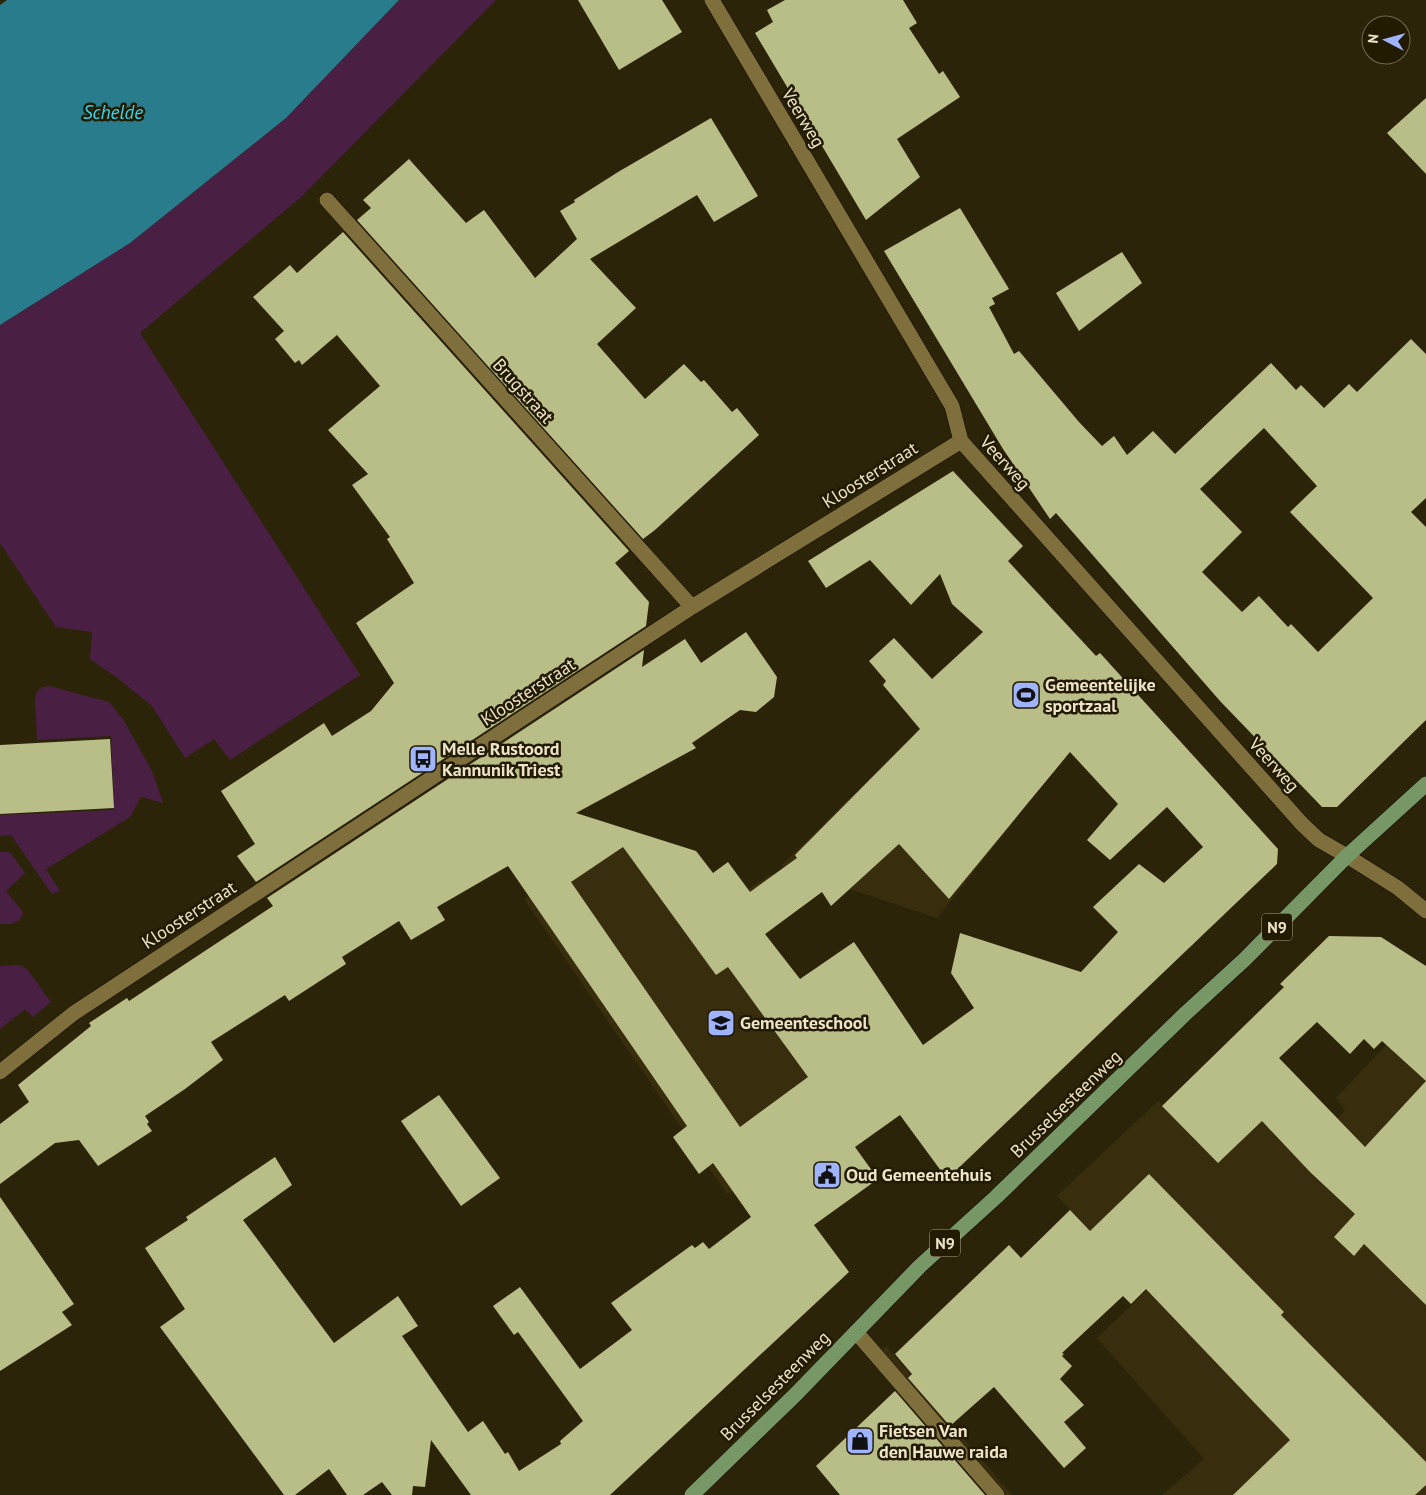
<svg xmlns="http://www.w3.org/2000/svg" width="1426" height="1495" font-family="'PT Sans',sans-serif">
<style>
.built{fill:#382e0d}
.green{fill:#492044}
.water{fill:#297c8b}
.building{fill:#b9be88;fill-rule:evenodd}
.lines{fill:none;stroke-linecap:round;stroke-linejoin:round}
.lane-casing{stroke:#140c00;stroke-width:16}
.street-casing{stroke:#140c00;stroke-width:16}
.secondary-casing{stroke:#140c00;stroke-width:16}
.primary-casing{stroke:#140c00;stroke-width:16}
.lane{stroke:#7f6f3c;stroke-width:15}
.street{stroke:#7f6f3c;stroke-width:15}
.secondary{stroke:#7f6f3c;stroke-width:15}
.primary{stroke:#779767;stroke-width:15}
.labels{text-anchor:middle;stroke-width:5;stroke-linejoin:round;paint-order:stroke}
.shield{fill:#221a01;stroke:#b0a78e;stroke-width:1}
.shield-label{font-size:16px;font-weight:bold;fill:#ede4ca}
.street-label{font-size:18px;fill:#ede4ca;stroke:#221a01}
.poi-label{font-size:18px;font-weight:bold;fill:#ede4ca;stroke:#221a01;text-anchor:start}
.water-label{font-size:19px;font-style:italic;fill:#35d7f3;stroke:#221a01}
</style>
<rect width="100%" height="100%" fill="#2c2408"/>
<path class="built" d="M920 729 1013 822 937 918 781 866Z
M490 786 698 852 733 899 771 874 819 892 765 936 902 1113 882 1128 868 1110 777 1171 727 1194 524 899 533 893Z
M1426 1021V1495H1162L1204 1459 1097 1338 1146 1291 1057 1196 1158 1101 1162 1106 1246 1024 1338 1118 1345 1110 1336 1098 1405 1025Z
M886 1346 1012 1495H988L870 1361Z"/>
<path class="green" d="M399 0H496L301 197 140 333 360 675 230 760 214 739 185 758 152 706 116 677 90 659 92 632 56 627 0 543V325L130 243 286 118Z
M49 686 109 702 123 719 153 773 163 803 141 797 130 817 46 869 60 891 52 894 11 835 0 836V815L114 810 111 736 37 740 35 700 36 693 42 687Z
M0 852H10L25 873 6 891 23 912 20 920 11 924H0Z
M19 965 27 969 51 1002 33 1017 25 1009 0 1029V966Z"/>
<path class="water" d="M7 0H399L286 118 130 243 0 325V5Z"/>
<path class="building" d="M578 0H662L682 32 619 70Z
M785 0H903L917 23 909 28 939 74 943 71 960 97 897 139 920 177 866 220 755 33 773 22 767 10Z
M1426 98V174L1387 133Z
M711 118 758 196 714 222 697 195 590 259 636 308 597 344 645 399 684 364 701 382 704 380 732 412 737 408 759 435 655 530 643 539 357 220 371 208 363 200 409 159 466 223 484 210 535 278 577 239 560 211 575 202 574 200 618 172Z
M960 208 1009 289 992 298 995 304 989 307 1014 354 1019 351 1079 422 1102 446 1114 436 1127 455 1153 431 1175 454 1271 363 1296 390 1301 385 1324 408 1349 384 1357 392 1411 339 1426 354V498L1411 512 1426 527V720L1337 807H1322L1220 701 1056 513 1050 519 1003 449 884 251ZM1264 428 1317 486 1290 512 1373 598 1318 652 1291 624 1288 627 1259 596 1242 612 1202 572 1242 532 1200 489Z
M343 232 629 551 615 563 649 602 646 626 256 882 237 856 255 844 221 791 324 723 332 736 371 711 394 683 356 623 414 583 387 539 390 537 352 485 368 474 328 430 380 386 337 335 302 365 299 360 295 363 275 339 284 331 253 297 290 265 297 273Z
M1122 252 1142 283 1079 331 1056 293Z
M953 471 1023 546 1008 561 1096 656 1100 653 1268 838 1278 849 1277 864 947 1179 900 1115 855 1147 878 1179 814 1225 849 1272 610 1495H471L431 1440 425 1487 413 1486 412 1495H392L382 1482 363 1495H347L329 1469 295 1495H284L160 1327 185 1309 145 1248 188 1220 186 1217 275 1157 292 1185 243 1220 334 1343 398 1296 418 1326 402 1336 468 1432 483 1421 505 1454 508 1452 519 1471 561 1444 560 1441 583 1421 518 1332 514 1335 493 1306 520 1287 580 1369 632 1330 611 1303 692 1245 695 1248 703 1242 709 1249 751 1217 713 1163 699 1174 673 1137 687 1126 508 866 437 907 445 920 411 940 399 921 342 957 346 964 289 1001 285 995 211 1042 223 1060 185 1089 145 1116 149 1122 147 1124 152 1131 98 1166 79 1140 55 1143 0 1184V1124L29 1102 18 1085 91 1026 89 1023 127 998 129 1001 273 906 267 898 644 650 642 667 685 639 701 663 746 632 777 677 774 697 756 712 740 710 692 743 696 748 576 813 696 851 713 873 728 862 750 892 797 858 795 855 920 729 883 685 886 681 869 661 894 638 932 679 983 632 952 604 940 574 911 605 870 560 826 588 808 561ZM1070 752 1118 804 1087 840 1110 860 1167 807 1203 847 1164 883 1139 864 1093 907 1118 932 1081 972 960 933 951 973 974 1008 923 1045 854 942 800 979 765 934 822 892 831 906 899 844 949 899ZM623 847 716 975 728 967 808 1077 740 1127 571 882Z
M110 739 114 808 0 814V745Z
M1329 936 1381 937 1426 966V1305L1364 1244 1354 1256 1334 1237 1355 1214 1310 1172 1262 1121 1218 1163 1162 1106 1284 987 1280 984ZM1317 1022 1350 1054 1364 1039 1374 1049 1382 1041 1426 1081 1365 1147 1279 1058Z
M439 1095 500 1178 461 1206 401 1121Z
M1149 1174 1284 1312 1281 1315 1426 1462V1485L1415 1495H1233L1290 1440 1146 1289 1131 1304 1123 1296 1062 1353 1064 1354 1062 1356 1072 1366 1060 1379 1084 1405 1064 1422 1086 1448 1064 1468 994 1387 950 1426 908 1378 912 1374 895 1354 1009 1245 1021 1258 1070 1210 1090 1231Z
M0 1197 74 1304 62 1312 72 1325 0 1371Z
M895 1391 985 1495H840L816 1466Z"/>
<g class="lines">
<defs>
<path id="lane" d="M856 1332 997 1495"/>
<path id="street" d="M712 0 952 406 961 441 1302 824 1319 840 1347 856
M327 200 692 607
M0 1072 74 1013 462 758 692 607 961 441"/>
<path id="secondary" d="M1347 856 1398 888 1426 911"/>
<path id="primary" d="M692 1495 796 1394 920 1266 996 1197 1186 1013 1244 960 1347 856 1426 784"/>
</defs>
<use href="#lane" class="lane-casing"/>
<use href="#street" class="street-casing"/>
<use href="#secondary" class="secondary-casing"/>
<use href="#primary" class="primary-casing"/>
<use href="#lane" class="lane"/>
<use href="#street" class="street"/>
<use href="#secondary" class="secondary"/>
<use href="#primary" class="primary"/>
</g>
<defs>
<symbol id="stadium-square" viewBox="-11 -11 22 22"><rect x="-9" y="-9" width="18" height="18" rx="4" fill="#a0b3fd" stroke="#221a01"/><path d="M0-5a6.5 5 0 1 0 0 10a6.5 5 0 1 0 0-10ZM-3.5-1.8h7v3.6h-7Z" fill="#111"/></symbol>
<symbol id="bus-square" viewBox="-11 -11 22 22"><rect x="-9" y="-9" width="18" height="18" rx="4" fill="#a0b3fd" stroke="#221a01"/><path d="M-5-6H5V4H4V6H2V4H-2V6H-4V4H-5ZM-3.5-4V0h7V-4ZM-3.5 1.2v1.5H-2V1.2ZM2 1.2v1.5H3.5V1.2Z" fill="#111"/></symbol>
<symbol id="school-square" viewBox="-11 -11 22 22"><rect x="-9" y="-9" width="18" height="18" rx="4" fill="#a0b3fd" stroke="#221a01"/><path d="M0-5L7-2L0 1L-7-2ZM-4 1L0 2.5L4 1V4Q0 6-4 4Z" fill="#111"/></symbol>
<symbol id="civic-square" viewBox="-11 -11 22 22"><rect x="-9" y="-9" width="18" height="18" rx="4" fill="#a0b3fd" stroke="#221a01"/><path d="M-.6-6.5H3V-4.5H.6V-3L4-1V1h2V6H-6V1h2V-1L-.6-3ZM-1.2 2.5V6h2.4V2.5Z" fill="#111"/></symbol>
<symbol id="shop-square" viewBox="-11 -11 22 22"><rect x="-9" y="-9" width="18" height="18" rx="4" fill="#a0b3fd" stroke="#221a01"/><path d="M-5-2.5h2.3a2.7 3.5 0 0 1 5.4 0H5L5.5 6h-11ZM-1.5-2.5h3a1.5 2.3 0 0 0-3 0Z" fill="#111"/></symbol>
</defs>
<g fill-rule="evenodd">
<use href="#stadium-square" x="1010" y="679" width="32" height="32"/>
<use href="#bus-square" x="407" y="743" width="32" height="32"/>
<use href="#school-square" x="705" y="1007" width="32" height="32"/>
<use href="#civic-square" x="811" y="1159" width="32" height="32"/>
<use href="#shop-square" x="844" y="1425" width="32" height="32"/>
</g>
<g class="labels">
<g class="shield">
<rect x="1262" y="913.5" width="30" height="27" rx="4"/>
<rect x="930" y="1229.5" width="30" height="27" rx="4"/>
</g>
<g class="shield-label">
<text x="1277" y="933">N9</text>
<text x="945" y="1249">N9</text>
</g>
<g class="street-label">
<text transform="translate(803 118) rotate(59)" y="6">Veerweg</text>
<text transform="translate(523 391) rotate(48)" y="6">Brugstraat</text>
<text transform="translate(1005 463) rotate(48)" y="6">Veerweg</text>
<text transform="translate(870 475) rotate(-32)" y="6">Kloosterstraat</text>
<text transform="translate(528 692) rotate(-33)" y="6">Kloosterstraat</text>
<text transform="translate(1274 765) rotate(48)" y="6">Veerweg</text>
<text transform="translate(189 915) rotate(-33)" y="6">Kloosterstraat</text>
<text transform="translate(1066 1104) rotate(-44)" y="6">Brusselsesteenweg</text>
<text transform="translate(775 1386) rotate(-45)" y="6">Brusselsesteenweg</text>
</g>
<g class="poi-label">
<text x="1045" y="691">Gemeentelijke<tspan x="1045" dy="21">sportzaal</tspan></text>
<text x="442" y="755">Melle Rustoord<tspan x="442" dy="21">Kannunik Triest</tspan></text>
<text x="740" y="1029">Gemeenteschool</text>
<text x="846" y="1181">Oud Gemeentehuis</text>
<text x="879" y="1437">Fietsen Van<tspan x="879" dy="21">den Hauwe raida</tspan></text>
</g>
<g class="water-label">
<text x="113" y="119">Schelde</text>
</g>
</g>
<g transform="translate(1386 40) rotate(276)"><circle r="24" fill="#221a01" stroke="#736b51"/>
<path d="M0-4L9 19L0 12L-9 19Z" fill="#a0b3fd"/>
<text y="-8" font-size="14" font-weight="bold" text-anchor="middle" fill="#ede4ca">N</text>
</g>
</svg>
